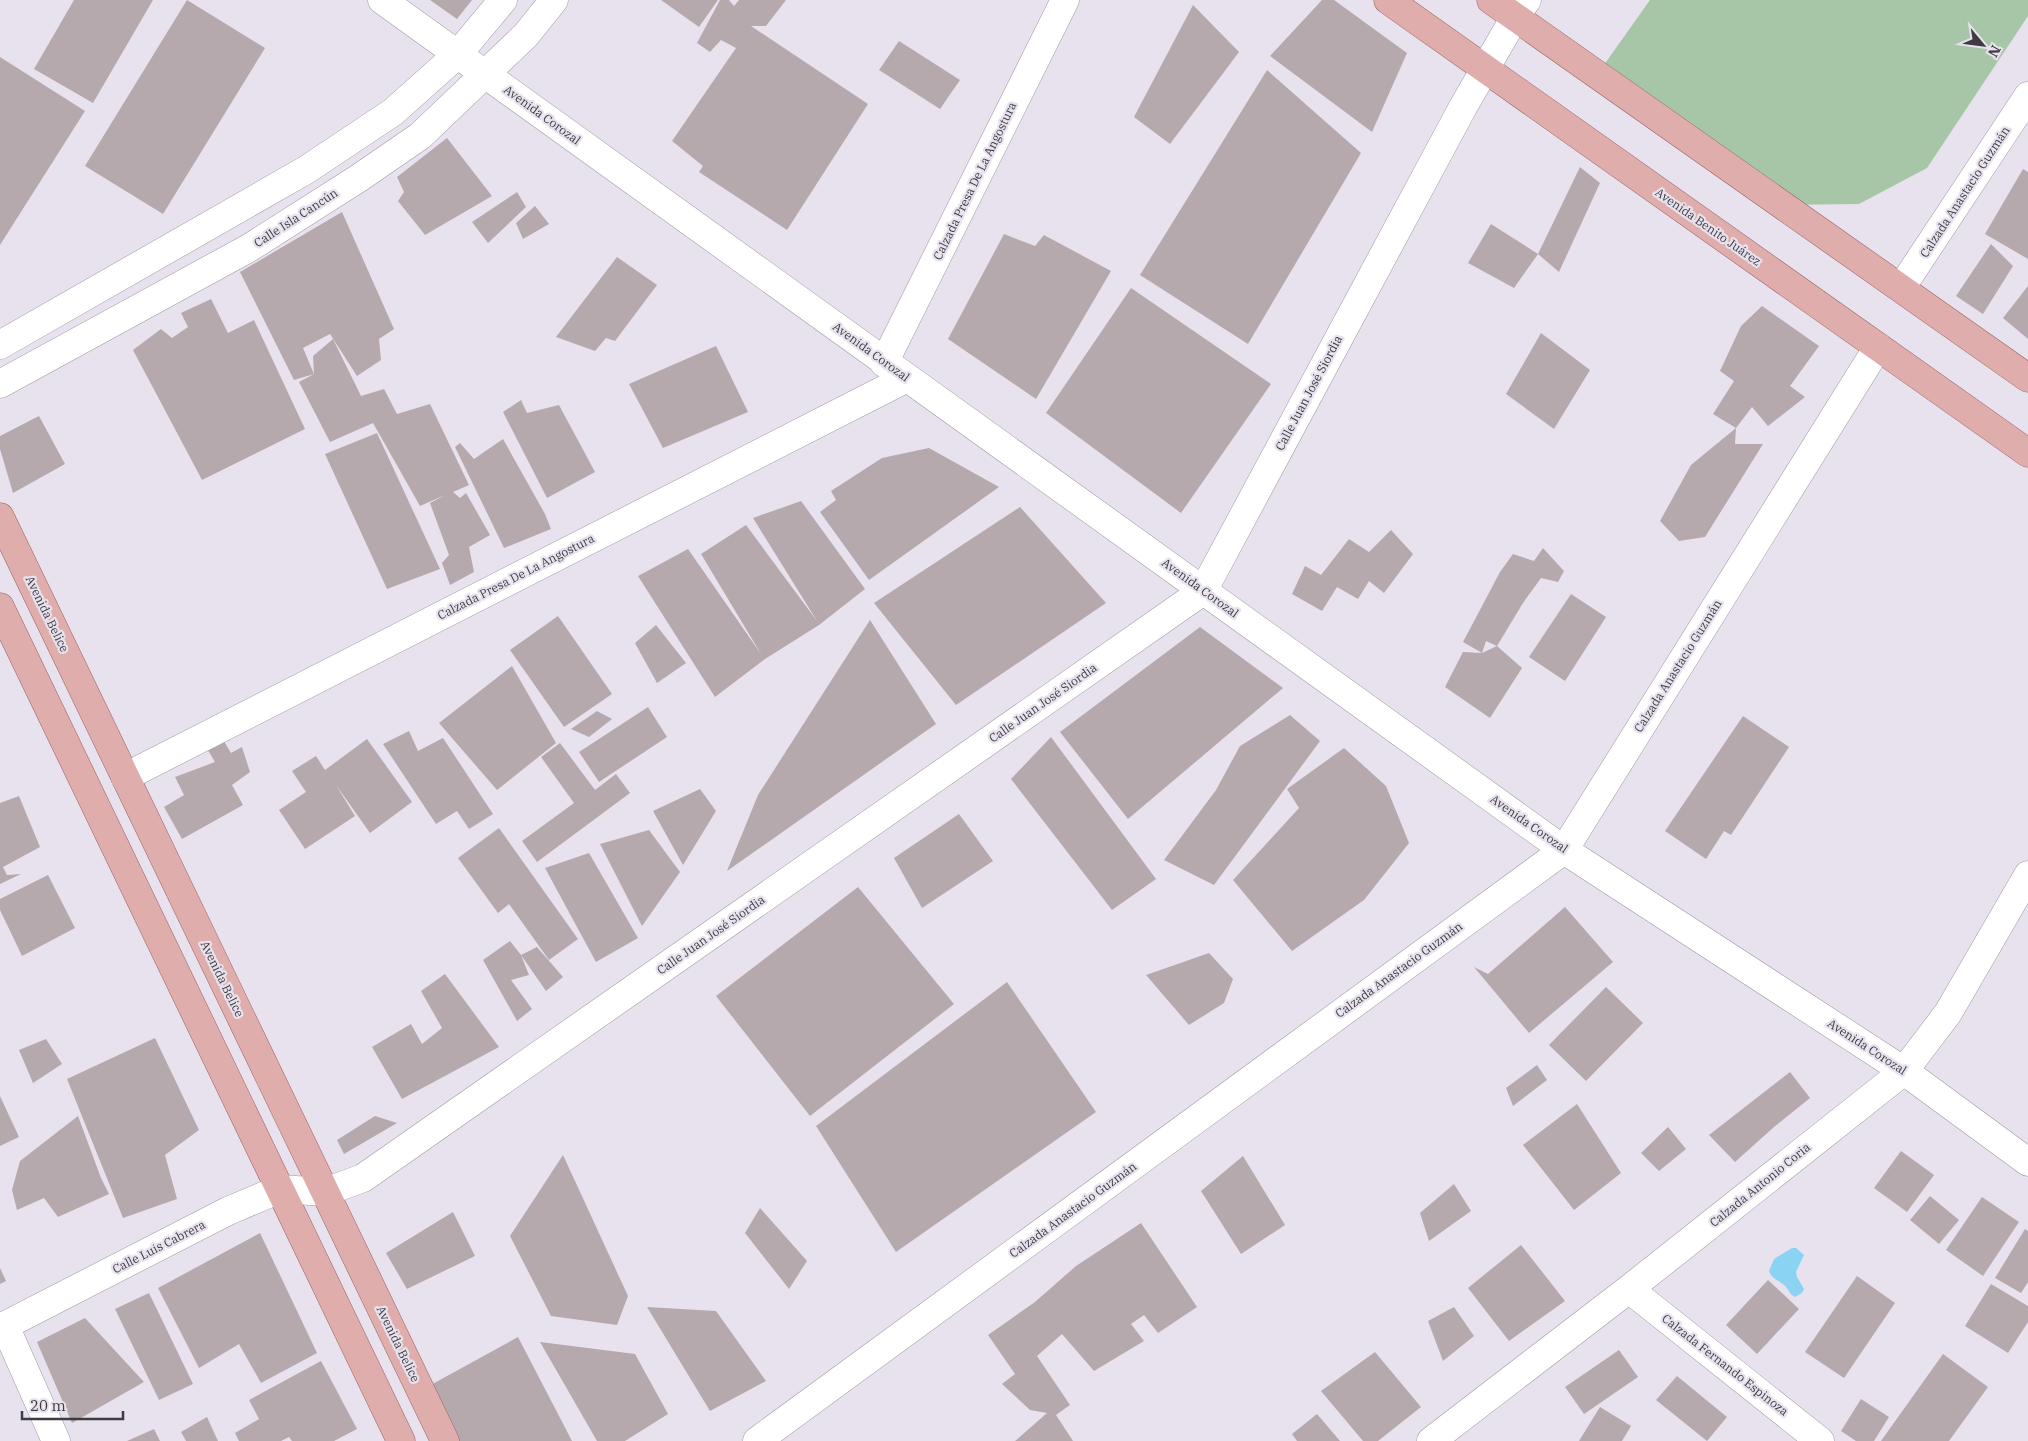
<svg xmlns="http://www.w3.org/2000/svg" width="2028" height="1441" font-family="'IBM Plex Serif',serif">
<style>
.green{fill:#a7c6a7}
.water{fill:#8bd3f2}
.building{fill:#b6a9ae}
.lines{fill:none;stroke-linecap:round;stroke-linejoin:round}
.minor-casing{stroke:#9e9aa4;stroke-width:29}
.major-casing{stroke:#9a6264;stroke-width:29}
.minor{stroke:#fff;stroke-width:28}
.major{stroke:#e0adad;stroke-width:28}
.labels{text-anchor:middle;stroke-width:4.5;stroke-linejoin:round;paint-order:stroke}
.street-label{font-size:12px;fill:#3e3c41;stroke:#e7e2ee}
</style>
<rect width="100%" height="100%" fill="#e7e2ee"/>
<path class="green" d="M1650 0H2028V16L1927 168 1859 204 1772 205 1594 79Z"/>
<path class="water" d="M1792 1248H1796L1804 1255 1796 1272 1797 1277 1804 1289 1802 1293 1795 1297C1789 1294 1789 1289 1784 1285 1778 1280 1772 1279 1769 1271L1774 1259Z"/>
<path class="building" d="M74 0H153L93 103 34 69Z
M187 0 265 48 163 214 85 166Z
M430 0H472L457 19Z
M661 0H718L699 27Z
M720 0H729L734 6 739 0H786L766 26H751L868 104 787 230 699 172 703 166 672 141 736 48 721 40 710 52 697 43Z
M1322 0H1334L1407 53 1372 132 1270 56Z
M1193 5 1239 52 1170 144 1134 117Z
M899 41 960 80 940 109 879 70Z
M0 57 85 111 0 245Z
M1267 70 1361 153 1248 344 1140 275Z
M447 138 492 196 425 235 398 201 404 192 397 177Z
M1580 167 1600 183 1559 272 1538 254Z
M2023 169 2028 172V259L1985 234Z
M517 192 526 207 488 243 472 222Z
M535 206 549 224 523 239 516 223Z
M342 212 394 329 379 339 381 360 357 376 330 334 303 348 314 374 294 380 240 272Z
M1491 224 1538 254 1514 288 1468 263Z
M1004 234 1035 246 1044 235 1111 271 1036 399 948 339Z
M1991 244 2013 266 1983 314 1956 296Z
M617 257 657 285 615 341 606 338 595 351 556 337Z
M2028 286V339L2003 318Z
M1131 288 1271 384 1181 513 1046 413Z
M211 299 228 333 254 320 305 429 202 480 133 350 161 329 172 338 188 327 181 313Z
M1762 306 1819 346 1790 386 1805 397 1768 426 1752 407 1736 428 1713 414 1734 381 1720 371 1741 326Z
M1541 333 1590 370 1554 429 1506 394Z
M333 339 361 396 384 389 397 414 430 404 469 485 453 492 460 498 466 493 490 535 469 547 474 572 450 585 442 563 449 555 430 503 445 495 420 506 373 423 330 442 299 382 314 374 313 356Z
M716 346 748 412 663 448 629 384Z
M521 400 527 413 559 405 595 472 547 498 503 412Z
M39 416 65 464 13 493 0 449V436Z
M1736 428 1735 444H1763L1705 537 1679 541 1660 521 1691 465Z
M377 433 440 569 387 589 325 454Z
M503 439 545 514 551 529 504 548 455 447 460 443 474 459Z
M929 448 999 487 869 580 820 512 836 500 831 491 882 458Z
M801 501 865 589 819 625 765 659 715 697 638 576 688 549 761 654 701 554 746 525 817 621 753 518Z
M1020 507 1106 603 956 705 874 603Z
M1391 530 1413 554 1384 593 1369 581 1358 599 1337 587 1322 611 1292 594 1305 566 1321 575 1349 539 1369 552Z
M1543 548 1564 571 1558 582 1541 578 1523 603 1497 646 1486 641 1482 653 1463 642 1500 572 1513 554 1534 561Z
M1571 594 1606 617 1565 681 1529 657Z
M558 616 612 694 564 727 510 650Z
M870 620 936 724 727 871 758 795Z
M656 625 686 663 657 683 635 643Z
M1200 627 1283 688 1128 819 1060 732Z
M1497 646 1522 668 1490 718 1445 687 1463 652 1482 653Z
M512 666 556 743 497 790 439 723Z
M648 707 667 737 599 782 579 752Z
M597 711 612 719 589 737 571 729Z
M1290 715 1320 741 1214 885 1164 860 1216 790 1240 746Z
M1743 716 1789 747 1731 835 1724 831 1706 859 1665 831Z
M409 731 418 751 443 738 493 814 469 829 457 811 436 824 383 744Z
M219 733 231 753 242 747 250 772 232 785 243 805 182 839 164 807 184 795 175 777 215 762 203 742Z
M1051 737 1156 879 1112 910 1011 779Z
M367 739 412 802 370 833 336 785 355 816 305 849 279 810 306 792 292 771 316 756 325 770Z
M560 743 595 790 616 774 630 793 537 862 522 841 574 803 541 757Z
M1344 748 1386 786 1409 843 1364 900 1292 951 1233 880 1299 808 1287 789Z
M700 789 716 811 683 865 653 811Z
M19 796 40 847 3 867 7 875 21 874 0 884V803Z
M959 814 993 861 922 908 894 858Z
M499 828 578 939 549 960 509 904 498 913 458 858Z
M649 830 680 872 642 926 600 844Z
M589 853 638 938 596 962 545 868Z
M48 875 75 928 22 956 0 910V899Z
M858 887 954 1004 810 1116 716 996Z
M1565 907 1613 962 1529 1033 1474 967 1488 974Z
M510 941 521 955 529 975 511 980 532 1009 517 1021 483 960Z
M537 947 563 977 546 991 521 955Z
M1209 953 1233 979 1224 1003 1189 1025 1146 975Z
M445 974 499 1047 402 1099 372 1047 411 1024 422 1044 442 1028 421 991Z
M1007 982 1096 1112 896 1252 816 1126Z
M1606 987 1643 1023 1586 1081 1549 1045Z
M155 1038 199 1130 165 1155 177 1199 123 1218 67 1079Z
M46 1039 62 1064 33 1083 19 1050Z
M1537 1065 1547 1080 1513 1106 1506 1088Z
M1790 1072 1810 1098 1774 1127 1735 1162 1709 1135Z
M0 1096 19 1137 0 1146Z
M1577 1104 1621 1173 1574 1210 1523 1145Z
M78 1116 101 1178 109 1194 58 1217 44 1198 17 1210 12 1190 20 1161Z
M375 1116 397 1123 344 1154 337 1140Z
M1668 1127 1686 1149 1659 1171 1641 1153Z
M1901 1151 1934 1175 1907 1212 1874 1188Z
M563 1155 628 1296 617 1325 551 1316 510 1236Z
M1243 1156 1285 1225 1241 1254 1201 1191Z
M1454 1184 1471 1211 1429 1241 1420 1213Z
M1930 1196 1959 1220 1939 1244 1910 1220Z
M1982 1197 2019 1222 1983 1276 1946 1250Z
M760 1208 807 1261 789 1289 745 1233Z
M453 1212 475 1256 407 1289 386 1253Z
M1141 1223 1197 1307 1158 1333 1144 1315 1131 1324 1144 1341 1094 1371 1062 1334 1037 1356 1070 1405 1056 1415 1073 1441H1015L1047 1413 1030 1410 1002 1384 1015 1374 988 1335 1035 1302 1076 1266Z
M2025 1229 2028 1231V1282L2021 1293 1995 1278Z
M260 1233 317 1353 261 1383 239 1344 199 1368 158 1288Z
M1521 1245 1565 1301 1509 1341 1468 1288Z
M0 1268 6 1281 0 1284Z
M1857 1276 1895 1303 1844 1378 1805 1352Z
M1768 1280 1799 1309 1757 1354 1726 1325Z
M1991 1284 2028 1306V1322L2008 1353 1965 1326Z
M149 1293 193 1384 159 1400 115 1309Z
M647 1307 716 1311 766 1381 710 1411Z
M1454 1307 1474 1336 1443 1361 1428 1321Z
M85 1318 144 1382 72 1423 37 1342Z
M518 1337 572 1441H456L427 1387Z
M540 1342 635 1354 668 1414 625 1441H597Z
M1619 1350 1638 1377 1584 1414 1565 1387Z
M1375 1352 1421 1407 1378 1441H1363L1321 1391Z
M1943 1354 1988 1387 1949 1441H1881Z
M321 1361 357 1429 334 1441H292L289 1437 281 1441H239L235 1433 259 1419 249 1400Z
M1677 1376 1727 1417 1707 1441 1656 1400Z
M1861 1399 1889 1417 1874 1441H1856L1841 1431Z
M1600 1407 1631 1426 1622 1441H1579Z
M1317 1414 1340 1441H1297L1292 1434Z
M207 1417 218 1441H186L181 1432Z
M154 1429 160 1441H127Z"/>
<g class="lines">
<defs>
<path id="minor" d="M382 0 1564 850 1904 1071 2028 1162
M1901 288 2028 96
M0 345 306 170 393 112 458 54 503 0
M884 363 1065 0
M0 384 249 248 359 178 420 136 526 35 554 0
M125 777 907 378
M1629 1289 1820 1441
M5 1326 56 1441
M0 1328 228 1211 280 1189 325 1192 363 1178 1203 591 1463 107 1515 17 1527 0
M757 1441 1564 850 1878 347
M1431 1441 1629 1289 1904 1071 1948 1013 2028 875"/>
<path id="major" d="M1388 0 2028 453
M1491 0 2028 378
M0 517 445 1441
M0 607 401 1441"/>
</defs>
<use href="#minor" class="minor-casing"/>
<use href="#major" class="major-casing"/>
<use href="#minor" class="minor"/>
<use href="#major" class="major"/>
</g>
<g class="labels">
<g class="street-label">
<text transform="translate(542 115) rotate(36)" y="4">Avenida Corozal</text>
<text transform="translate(975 181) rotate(-64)" y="4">Calzada Presa De La Angostura</text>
<text transform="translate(1965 192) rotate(-57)" y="4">Calzada Anastacio Guzmán</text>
<text transform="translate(296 218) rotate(-33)" y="4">Calle Isla Cancún</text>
<text transform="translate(1708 227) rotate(35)" y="4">Avenida Benito Juárez</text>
<text transform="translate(871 352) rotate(36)" y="4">Avenida Corozal</text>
<text transform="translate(1309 393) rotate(-62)" y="4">Calle Juan José Siordia</text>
<text transform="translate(516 577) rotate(-27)" y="4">Calzada Presa De La Angostura</text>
<text transform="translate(1200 588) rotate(36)" y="4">Avenida Corozal</text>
<text transform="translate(47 614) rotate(64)" y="4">Avenida Belice</text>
<text transform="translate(1678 666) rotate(-58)" y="4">Calzada Anastacio Guzmán</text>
<text transform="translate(1043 703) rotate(-35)" y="4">Calle Juan José Siordia</text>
<text transform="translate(1529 824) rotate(35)" y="4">Avenida Corozal</text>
<text transform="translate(711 935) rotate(-35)" y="4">Calle Juan José Siordia</text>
<text transform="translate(1399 970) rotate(-36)" y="4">Calzada Anastacio Guzmán</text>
<text transform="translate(222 979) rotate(64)" y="4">Avenida Belice</text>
<text transform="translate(1867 1047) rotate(33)" y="4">Avenida Corozal</text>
<text transform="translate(1760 1185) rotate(-39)" y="4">Calzada Antonio Coria</text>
<text transform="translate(1073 1210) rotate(-36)" y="4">Calzada Anastacio Guzmán</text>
<text transform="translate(159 1247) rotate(-27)" y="4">Calle Luis Cabrera</text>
<text transform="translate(398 1344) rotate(64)" y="4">Avenida Belice</text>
<text transform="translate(1725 1365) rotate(38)" y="4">Calzada Fernando Espinoza</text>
</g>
</g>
<g transform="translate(1983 45) rotate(119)" stroke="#e7e2ee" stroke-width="4" paint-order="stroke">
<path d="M0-4L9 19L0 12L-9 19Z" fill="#3e3c41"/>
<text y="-8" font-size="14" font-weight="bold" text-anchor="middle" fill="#3e3c41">N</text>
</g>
<path d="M22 1411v8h101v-8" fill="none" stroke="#3e3c41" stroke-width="2.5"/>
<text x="30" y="1411" font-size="15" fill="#3e3c41" stroke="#e7e2ee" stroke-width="4" paint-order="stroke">20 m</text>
</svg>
